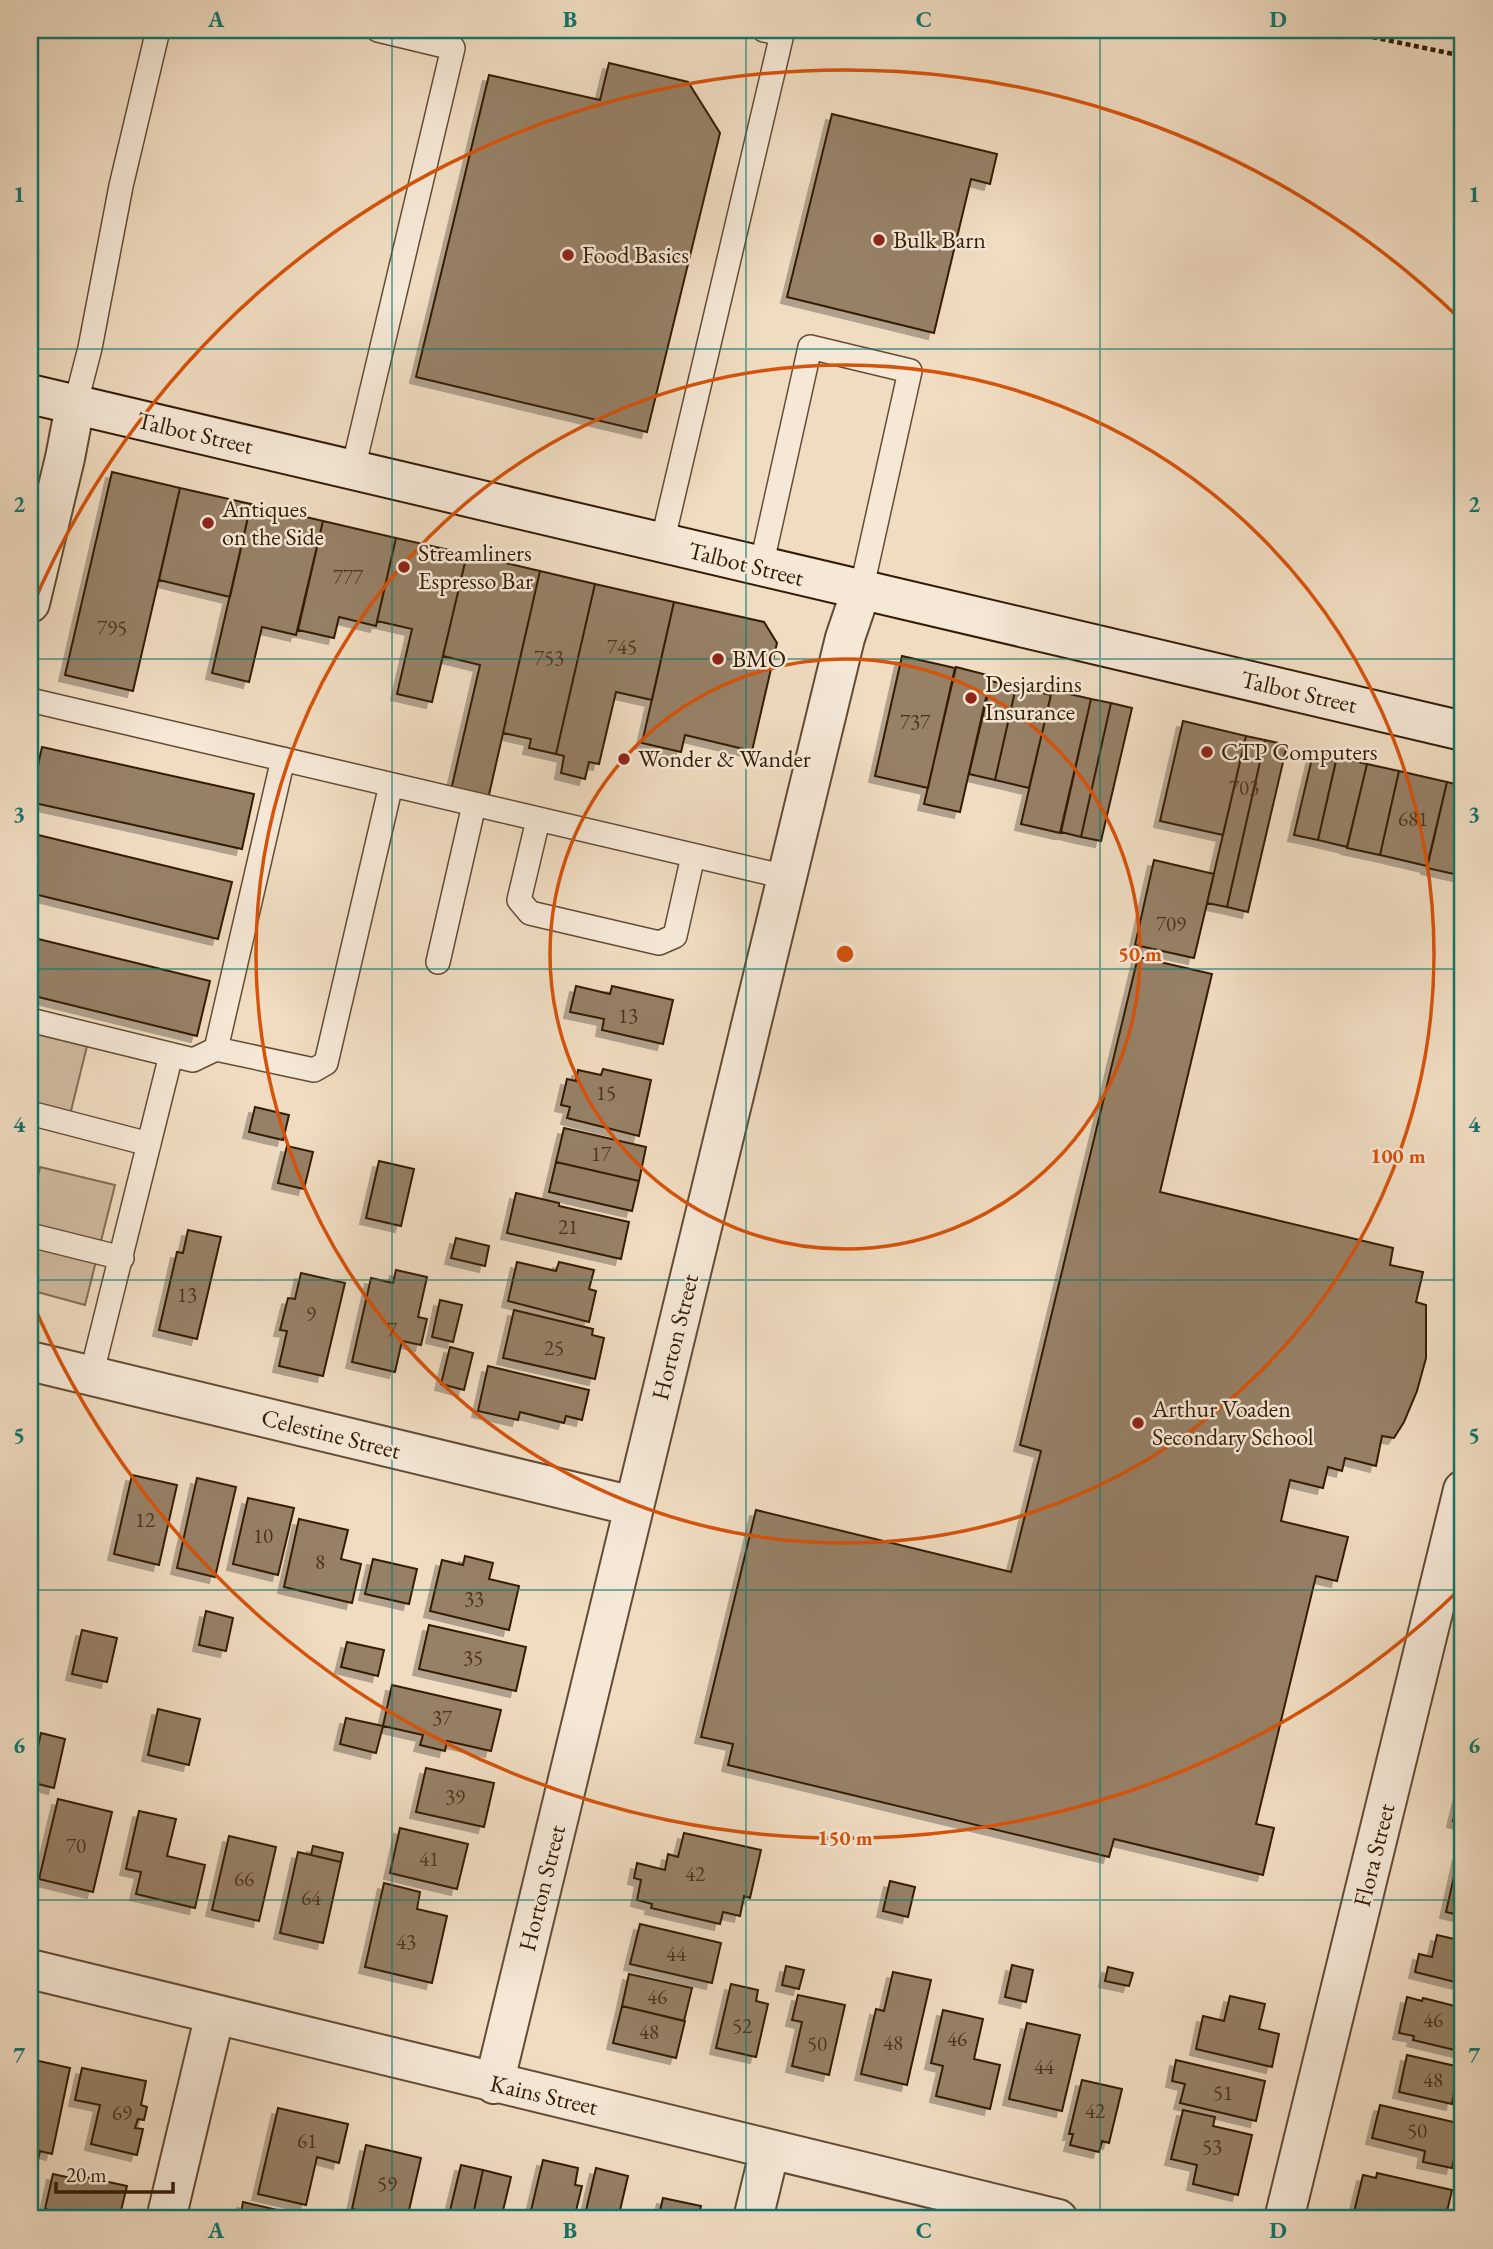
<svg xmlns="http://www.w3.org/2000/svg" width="1493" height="2249" font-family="'EB Garamond',serif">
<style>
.green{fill:#d0bba1;stroke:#826c52;stroke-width:2}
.building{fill:#968066;stroke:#341c04;stroke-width:2;filter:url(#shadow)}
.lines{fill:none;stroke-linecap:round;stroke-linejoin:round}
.service-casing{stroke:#634c33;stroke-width:26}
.minor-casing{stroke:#634c33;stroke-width:42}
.secondary-casing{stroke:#341c04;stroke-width:42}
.path{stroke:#341c04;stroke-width:4.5;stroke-dasharray:5 3.5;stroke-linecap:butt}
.service{stroke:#f5e8d7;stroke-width:23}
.minor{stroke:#f5e8d7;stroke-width:38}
.secondary{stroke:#f5e8d7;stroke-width:38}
.grid{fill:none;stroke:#0f766e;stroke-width:2;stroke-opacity:0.55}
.ring{fill:none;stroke:#d6530b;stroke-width:3.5}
.poi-dot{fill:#8f2418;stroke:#f5e8d7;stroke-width:2.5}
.labels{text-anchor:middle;stroke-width:5;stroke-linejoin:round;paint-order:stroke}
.number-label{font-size:21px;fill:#4c351c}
.poi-label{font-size:24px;fill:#341c04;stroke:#f5e8d7;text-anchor:start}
.street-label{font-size:24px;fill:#341c04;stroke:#f5e8d7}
.centre{fill:#d6530b;stroke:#f5e8d7;stroke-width:3.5}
.ring-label{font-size:21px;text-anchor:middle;font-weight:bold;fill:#d6530b;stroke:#f5e8d7;stroke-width:5;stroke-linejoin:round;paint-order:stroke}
.neatline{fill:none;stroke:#0f766e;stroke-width:2.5}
.grid-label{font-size:23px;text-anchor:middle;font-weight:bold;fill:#0f766e}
</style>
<defs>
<filter id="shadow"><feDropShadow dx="-6" dy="6" stdDeviation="0" flood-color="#0004"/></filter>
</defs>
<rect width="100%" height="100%" fill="#f0dcc1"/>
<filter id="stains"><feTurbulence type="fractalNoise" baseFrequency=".00286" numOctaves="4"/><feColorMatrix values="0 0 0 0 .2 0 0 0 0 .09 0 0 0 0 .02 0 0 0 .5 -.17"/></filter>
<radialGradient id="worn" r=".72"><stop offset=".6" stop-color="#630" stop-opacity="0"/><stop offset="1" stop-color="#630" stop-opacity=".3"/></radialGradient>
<path class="green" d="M30 1032 87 1046 68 1123 30 1114Z
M40 1167 115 1185 85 1305 30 1290V1213Z"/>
<path class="building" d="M609 63 688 82 720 133 647 432 416 377 489 75 600 100Z
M832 114 997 154 990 184 971 179 934 333 787 297Z
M112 472 180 488 133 691 65 675Z
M180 488 251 504 230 597 159 580Z
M251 504 323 521 296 635 262 627 249 682 212 673Z
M323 521 396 538 376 626 339 617 334 638 298 630Z
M396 538 467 554 432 702 397 694 412 629 377 621Z
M467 554 540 571 488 799 451 790 480 665 443 656Z
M540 571 595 584 556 754 529 748 531 739 503 733Z
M595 584 674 602 652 700 616 692 599 764 589 762 585 779 561 773 564 756 556 754Z
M674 602 764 622 777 643 752 751 685 735 681 752 642 743Z
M902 656 955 668 928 788 875 776Z
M956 667 991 676 960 812 924 804Z
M991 681 1016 687 995 780 969 774Z
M1016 687 1051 695 1029 788 995 780Z
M1052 690 1091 699 1060 833 1021 824Z
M1091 699 1111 703 1081 837 1061 832Z
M1111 703 1132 708 1101 841 1081 837Z
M1183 721 1246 736 1223 835 1160 821Z
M1246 736 1265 740 1227 907 1207 903Z
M1265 740 1287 745 1248 912 1227 907Z
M42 747 254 794 242 849 30 802Z
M1314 750 1337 756 1318 840 1294 835Z
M1337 757 1367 764 1347 847 1318 840Z
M1367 764 1399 771 1380 855 1347 848Z
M1399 771 1447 782 1427 866 1380 855Z
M1447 782 1463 786V876L1427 868Z
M30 833 232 882 218 939 30 893Z
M1154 860 1214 874 1194 958 1135 945Z
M30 937 210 981 197 1036 30 995Z
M1138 957 1212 974 1160 1192 1393 1248 1390 1265 1423 1272 1416 1302 1426 1305V1358L1417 1391 1404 1422 1394 1438 1382 1436 1376 1466 1345 1458 1342 1471 1328 1467 1323 1488 1290 1480 1281 1521 1348 1537 1337 1581 1316 1576 1256 1824 1274 1828 1263 1875 1114 1839 1109 1857 728 1765 733 1744 701 1737 756 1510 1011 1572 1041 1451 1020 1445Z
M576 986 610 994 612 986 673 1000 663 1044 602 1030 604 1019 570 1012Z
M603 1069 651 1080 639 1136 567 1118 570 1107 561 1105 567 1079 576 1081 578 1070 601 1075Z
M255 1107 289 1115 283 1140 249 1132Z
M564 1128 646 1147 639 1181 556 1162Z
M287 1146 313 1152 304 1189 278 1183Z
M379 1161 414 1169 401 1226 366 1218Z
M556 1162 639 1181 632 1211 549 1192Z
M516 1193 559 1203V1206L629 1222 621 1259 507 1233Z
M188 1230 221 1237 197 1339 159 1330 177 1252 183 1253Z
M456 1238 489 1246 485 1266 451 1258Z
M517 1262 556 1271 559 1262 594 1270 589 1289 596 1291 589 1322 508 1301Z
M396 1270 427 1277 418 1317 427 1319 421 1345 402 1341 395 1372 352 1362 371 1278 393 1283Z
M301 1273 345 1283 323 1376 279 1366 287 1331 280 1330 288 1298 295 1299Z
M440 1300 462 1305 453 1342 432 1337Z
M514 1310 593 1329 592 1335 604 1338 595 1379 503 1358Z
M450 1347 473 1353 464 1390 441 1384Z
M488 1366 589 1390 582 1420 566 1416 564 1423 520 1412 518 1420 478 1411Z
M132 1475 177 1485 159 1565 114 1554Z
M197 1478 236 1487 215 1577 177 1568Z
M248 1498 294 1508 278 1575 233 1564Z
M299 1519 348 1530 341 1559 361 1564 352 1603 284 1587Z
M465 1556 493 1563 489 1579 519 1586 509 1630 430 1611 442 1560 463 1565Z
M373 1559 417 1569 409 1604 365 1594Z
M206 1611 233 1618 226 1651 199 1645Z
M429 1625 526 1647 516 1691 419 1669Z
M82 1630 117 1638 107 1682 72 1674Z
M347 1642 384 1650 378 1676 341 1667Z
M392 1685 501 1710 491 1751 447 1741 445 1751 420 1745 423 1735 383 1726Z
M158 1709 200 1719 189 1765 148 1755Z
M346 1718 383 1726 376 1753 340 1744Z
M41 1733 65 1739 54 1788 30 1782Z
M426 1768 494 1783 484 1827 416 1812Z
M1459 1796 1463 1797V1824L1453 1821Z
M58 1799 112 1812 93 1892 39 1879Z
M139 1811 176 1819 167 1856 205 1865 195 1908 136 1894 141 1872 126 1869Z
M400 1828 468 1844 457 1889 390 1873Z
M684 1833 761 1850 750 1898 744 1896 740 1916 723 1912 720 1924 651 1908 652 1904 637 1900 641 1880 634 1878 637 1863 665 1870 668 1854 678 1857Z
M229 1836 276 1847 259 1921 212 1910Z
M313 1846 343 1853 341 1862 311 1855Z
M298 1852 341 1862 323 1943 280 1933Z
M1459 1854 1463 1855V1916L1446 1912Z
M890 1881 915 1887 908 1917 883 1911Z
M384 1883 420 1892 417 1909 447 1916 432 1983 365 1967Z
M640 1924 721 1943 712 1983 630 1964Z
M1437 1935 1463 1941V1984L1415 1972 1419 1954 1432 1957Z
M1012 1965 1033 1970 1026 2002 1005 1997Z
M786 1966 804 1970 799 1989 782 1985Z
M1108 1967 1133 1973 1129 1986 1105 1981Z
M893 1972 931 1980 907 2085 861 2074 876 2009 884 2011Z
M629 1974 692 1988 684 2021 622 2006Z
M731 1984 758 1990 756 2001 768 2004 756 2057 716 2048Z
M798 1995 845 2005 829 2075 792 2066 802 2022 792 2020Z
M1230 1996 1265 2004 1259 2029 1279 2034 1272 2067 1196 2049 1203 2016 1224 2021Z
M1407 1997 1422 2001 1423 1998 1463 2008V2052L1413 2040 1414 2036 1399 2033Z
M622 2006 685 2021 676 2058 613 2043Z
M943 2010 983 2019 974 2059 1000 2065 990 2109 936 2096 943 2066 931 2063Z
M1027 2023 1080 2035 1062 2111 1009 2099Z
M1407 2055 1460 2067 1463 2061V2094L1454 2092 1452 2104 1399 2092Z
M30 2059 70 2068 52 2154 40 2151 37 2165 30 2164Z
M1176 2060 1265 2081 1256 2121 1180 2103 1185 2084 1172 2081Z
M82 2068 146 2081 141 2105 147 2107 144 2120 138 2119 135 2128 143 2129 137 2155 91 2144 100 2105 75 2100Z
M1082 2080 1122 2089 1109 2143 1102 2141 1099 2152 1070 2145 1073 2134H1069Z
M1380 2105 1462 2124 1452 2168 1423 2162 1425 2151 1372 2138Z
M278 2108 348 2124 339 2163 317 2157 306 2205 258 2194Z
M1183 2110 1215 2117 1213 2126 1252 2135 1238 2195 1193 2184 1197 2165 1171 2159Z
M366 2145 421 2158 407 2219H395L352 2209Z
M543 2160 578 2168 575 2185 582 2186 574 2219H529Z
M461 2165 483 2170 472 2219H448Z
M596 2168 628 2176 618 2219H584Z
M483 2170 511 2177 501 2219H472Z
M1377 2173 1452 2190 1446 2216 1432 2213 1431 2219H1367L1368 2215 1354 2212 1363 2175 1376 2178Z
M53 2174 71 2178 72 2174 127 2186 119 2219H61L63 2213 45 2209Z
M663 2198 701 2206 698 2219H658Z
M243 2202 311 2218 310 2219H240Z"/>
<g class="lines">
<defs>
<path id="service" d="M75 406 90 348 121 186 158 30
M353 469 453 48 378 30
M662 543 782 34 764 30
M761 567 810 347 910 371 861 591
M30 700 786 877
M283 759 216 1049 314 1070 326 1063 391 785
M538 820 519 900 530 913 659 943 675 936 693 856
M438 962 474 805
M30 1020 193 1060 216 1049
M30 1113 149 1144
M30 1235 122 1258
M91 1376 171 1055"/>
<path id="minor" d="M30 603 65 458 75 406
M30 1361 633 1506
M30 1969 1058 2219
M494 2084 845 638 861 591
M166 2219 215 2014
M753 2219 770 2149
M1284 2219 1463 1490"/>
<path id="secondary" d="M30 394 1463 731"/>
</defs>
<use href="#service" class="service-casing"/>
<use href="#minor" class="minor-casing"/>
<use href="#secondary" class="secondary-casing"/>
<path class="path" d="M1339 30 1463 56"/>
<use href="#service" class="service"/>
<use href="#minor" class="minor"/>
<use href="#secondary" class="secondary"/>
</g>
<path class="grid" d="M392 30V2219M746 30V2219M1100 30V2219M30 349H1463M30 659H1463M30 969H1463M30 1280H1463M30 1590H1463M30 1900H1463"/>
<g class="ring">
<circle cx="845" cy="954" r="295"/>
<circle cx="845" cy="954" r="589"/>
<path d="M1459 1590A884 884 0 0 1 31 1299M31 609A884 884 0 0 1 1459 318"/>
</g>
<g class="poi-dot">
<circle cx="879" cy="240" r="7"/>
<circle cx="568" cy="255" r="7"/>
<circle cx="208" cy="523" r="7"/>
<circle cx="404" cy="567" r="7"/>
<circle cx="718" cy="659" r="7"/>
<circle cx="971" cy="698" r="7"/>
<circle cx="1207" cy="752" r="7"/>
<circle cx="624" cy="759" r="7"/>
<circle cx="1138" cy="1423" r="7"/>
</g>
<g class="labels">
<g class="number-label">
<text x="348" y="584">777</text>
<text x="112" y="635">795</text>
<text x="622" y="654">745</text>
<text x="549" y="665">753</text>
<text x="915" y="729">737</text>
<text x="1244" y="795">703</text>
<text x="1413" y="826">681</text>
<text x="1171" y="931">709</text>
<text x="628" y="1023">13</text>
<text x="606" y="1100">15</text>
<text x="601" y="1161">17</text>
<text x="568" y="1234">21</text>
<text x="187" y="1302">13</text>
<text x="311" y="1321">9</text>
<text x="392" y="1337">7</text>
<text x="554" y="1355">25</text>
<text x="145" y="1527">12</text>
<text x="263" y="1543">10</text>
<text x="320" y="1569">8</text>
<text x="474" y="1606">33</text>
<text x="473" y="1665">35</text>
<text x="442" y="1725">37</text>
<text x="455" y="1804">39</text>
<text x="76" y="1853">70</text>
<text x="429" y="1866">41</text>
<text x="695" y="1881">42</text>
<text x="244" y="1886">66</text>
<text x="311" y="1905">64</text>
<text x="406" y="1949">43</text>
<text x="676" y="1961">44</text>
<text x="657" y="2004">46</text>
<text x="1433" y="2027">46</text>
<text x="742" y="2033">52</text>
<text x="649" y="2039">48</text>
<text x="957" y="2046">46</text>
<text x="893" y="2050">48</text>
<text x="817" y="2051">50</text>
<text x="1044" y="2074">44</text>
<text x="1433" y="2087">48</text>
<text x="1223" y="2100">51</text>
<text x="1095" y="2118">42</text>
<text x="122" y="2120">69</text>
<text x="1417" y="2138">50</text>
<text x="307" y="2148">61</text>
<text x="1212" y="2154">53</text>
<text x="387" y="2191">59</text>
</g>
<g class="poi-label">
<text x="893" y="248">Bulk Barn</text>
<text x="582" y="263">Food Basics</text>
<text x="222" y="517">Antiques<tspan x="222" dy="28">on the Side</tspan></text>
<text x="418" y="561">Streamliners<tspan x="418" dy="28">Espresso Bar</tspan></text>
<text x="732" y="667">BMO</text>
<text x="985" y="692">Desjardins<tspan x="985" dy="28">Insurance</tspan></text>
<text x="1221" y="760">CTP Computers</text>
<text x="638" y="767">Wonder &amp; Wander</text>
<text x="1152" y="1417">Arthur Voaden<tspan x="1152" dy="28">Secondary School</tspan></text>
</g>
<g class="street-label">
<text transform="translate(195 433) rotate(13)" y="8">Talbot Street</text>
<text transform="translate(746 564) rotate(14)" y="8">Talbot Street</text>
<text transform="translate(1299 692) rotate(13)" y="8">Talbot Street</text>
<text transform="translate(675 1337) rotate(-76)" y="8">Horton Street</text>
<text transform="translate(331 1434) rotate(14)" y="8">Celestine Street</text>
<text transform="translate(1374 1855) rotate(-76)" y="8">Flora Street</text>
<text transform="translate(542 1888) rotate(-76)" y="8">Horton Street</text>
<text transform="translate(544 2095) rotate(13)" y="8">Kains Street</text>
</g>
</g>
<circle cx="845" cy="954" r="10" class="centre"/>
<g class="ring-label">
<text x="1140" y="961">50 m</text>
<text x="1398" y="1163">100 m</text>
<text x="845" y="1845">150 m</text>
</g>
<rect width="1493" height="2249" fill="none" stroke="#f0dcc1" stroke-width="77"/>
<path d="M56 2182v10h117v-10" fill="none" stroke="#341c04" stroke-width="3.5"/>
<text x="66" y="2182" font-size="21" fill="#341c04" stroke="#f5e8d7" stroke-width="5" paint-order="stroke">20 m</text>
<rect x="38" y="38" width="1416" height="2172" class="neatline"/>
<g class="grid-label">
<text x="216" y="27">A</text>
<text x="570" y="27">B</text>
<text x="924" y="27">C</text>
<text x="1278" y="27">D</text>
<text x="19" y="202">1</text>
<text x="1474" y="202">1</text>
<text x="19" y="512">2</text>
<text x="1474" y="512">2</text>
<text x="19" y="822">3</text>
<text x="1474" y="822">3</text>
<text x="19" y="1132">4</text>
<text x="1474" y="1132">4</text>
<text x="19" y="1443">5</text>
<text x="1474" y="1443">5</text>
<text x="19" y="1753">6</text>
<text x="1474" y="1753">6</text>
<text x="19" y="2063">7</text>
<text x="1474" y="2063">7</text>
<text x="216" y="2238">A</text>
<text x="570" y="2238">B</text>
<text x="924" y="2238">C</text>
<text x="1278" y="2238">D</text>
</g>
<rect width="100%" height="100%" filter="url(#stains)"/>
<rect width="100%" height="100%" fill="url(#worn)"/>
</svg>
